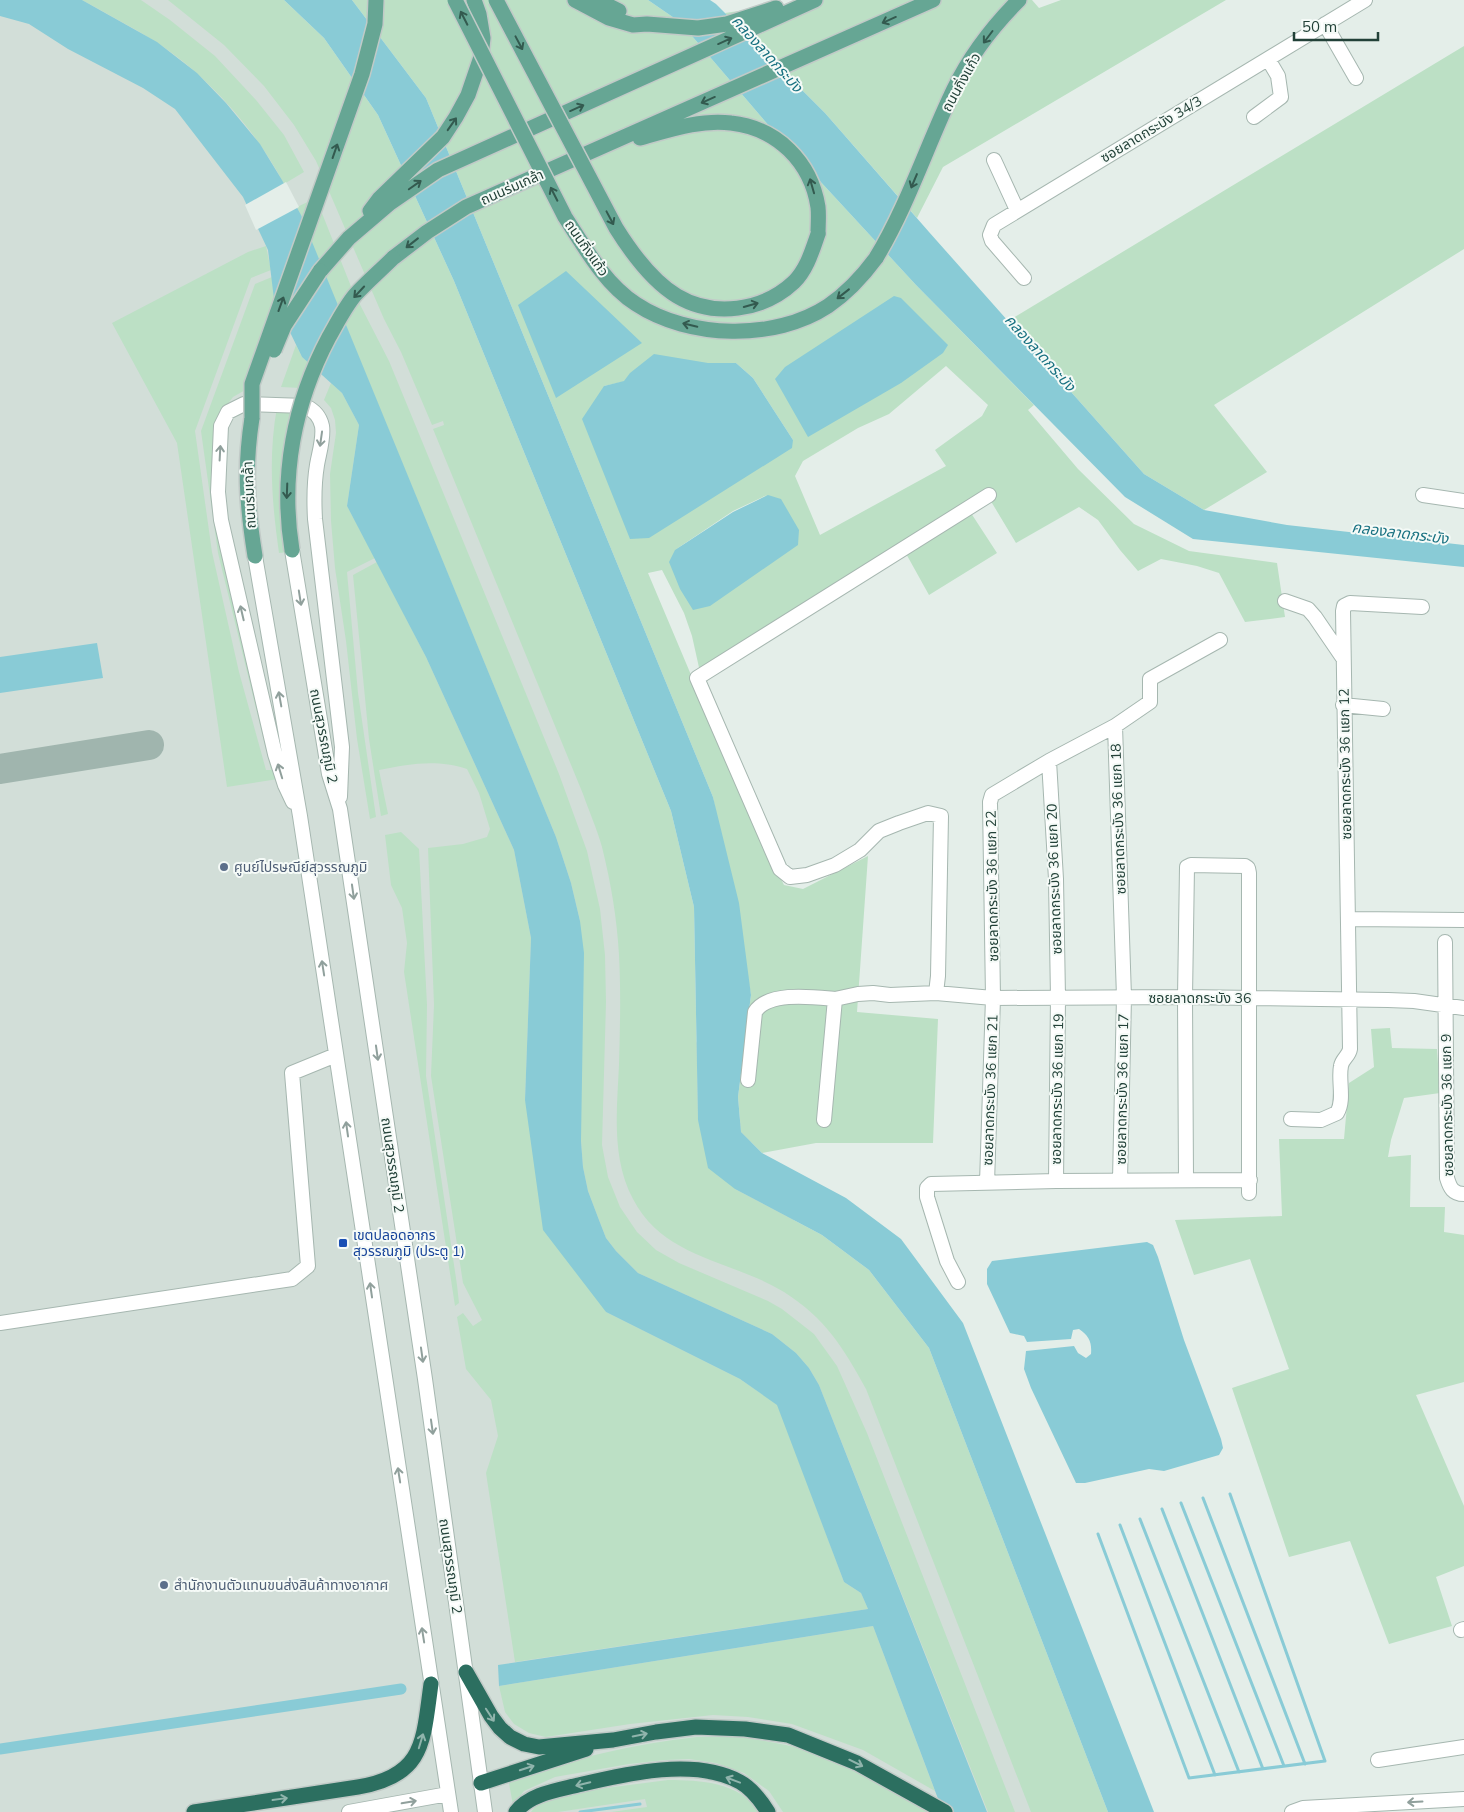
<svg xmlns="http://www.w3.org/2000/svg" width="1464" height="1812" font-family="Mulish,'Noto Sans Thai',sans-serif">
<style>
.built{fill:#d2ded8}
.green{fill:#bce0c5;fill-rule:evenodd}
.water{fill:#89cbd6}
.pier{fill:#e4eee9}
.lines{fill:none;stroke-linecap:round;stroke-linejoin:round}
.stream{stroke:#89cbd6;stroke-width:3}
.canal{stroke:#89cbd6;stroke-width:11}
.taxiway{stroke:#a0b5ae;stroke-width:30}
.minor-casing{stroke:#a6b7b0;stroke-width:16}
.major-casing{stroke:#c1cac7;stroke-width:18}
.highway-casing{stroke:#c1cac7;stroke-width:18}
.minor{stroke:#fff;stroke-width:14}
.major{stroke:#66a694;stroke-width:15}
.highway{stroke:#2c6f60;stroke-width:15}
.major-bridge-casing{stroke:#c1cac7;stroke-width:18;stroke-linecap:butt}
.major-bridge{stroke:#66a694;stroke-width:15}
.oneway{stroke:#335a4f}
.oneway2{stroke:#90a09c}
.oneway3{stroke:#90b4ac}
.service-dot{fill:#5c6f8a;stroke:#f5faf7;stroke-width:2}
.transit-dot{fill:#1a4fb4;stroke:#f5faf7;stroke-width:2}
.labels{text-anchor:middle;stroke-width:4;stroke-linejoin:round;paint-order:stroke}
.street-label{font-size:14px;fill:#224138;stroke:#f5faf7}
.service-label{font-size:14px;fill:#4e5e75;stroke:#f5faf7;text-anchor:start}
.transit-label{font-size:14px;fill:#164399;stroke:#f5faf7;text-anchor:start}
.water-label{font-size:15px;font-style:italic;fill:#187181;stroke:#f5faf7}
</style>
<rect width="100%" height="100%" fill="#e4eee9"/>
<path class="built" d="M0 0H238L338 113 669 992 818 1264 1080 1812H0Z"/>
<path class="green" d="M82 0H141L170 20 215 56 256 100 284 135 304 172 284 184C256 130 207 75 156 42 132 27 107 14 82 0Z
M168 0H284L324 38 378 115 454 281 671 811 694 907 698 1120 735 1189 822 1235 869 1270 929 1348 1108 1812H1031L866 1389C843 1347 825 1318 784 1292 732 1260 664 1259 633 1199 611 1158 617 1109 619 1065 620 1028 621 992 619 955 617 919 611 883 602 847 597 829 589 811 583 794L433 429 444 425 443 421 432 425 401 352 384 319 316 161 294 125 264 86 224 45Z
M352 0H648L680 22 770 127 916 285 1034 405 1028 410 1078 469 1134 524 1189 551 1277 563 1285 617 1245 622 1219 573 1197 566 1161 559 1138 571 1120 550 1098 520 1079 507 1016 543 989 498 969 510 997 553 929 595 904 550 700 672 692 636 684 613 662 570 648 573 754 824 784 885 803 889 868 856 857 1012 938 1019 933 1143H816L762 1153 741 1132 738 1097 751 995 713 797 426 98ZM708 363H736L753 378 793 440 604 386ZM946 366 988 405 982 416 935 450 946 466 820 535 795 476 803 461 858 428 889 414ZM767 495 675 550 733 511Z
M815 0H1032L1039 8 1061 0H1226L943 167 917 218 825 113 725 13Z
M1464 46V249L1214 405 1267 472 1204 510 1144 474 1008 321Z
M316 198 352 289 389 361 559 774 587 851 600 909 605 955 606 1002 602 1145 608 1177 620 1207 637 1232 656 1250 679 1263 768 1301 782 1309 814 1334 837 1366 867 1433 1015 1812H988L819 1385 809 1368 796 1353 772 1334 638 1273 616 1251 606 1238 599 1220 588 1191 583 1167 581 1141 580 921 571 883 556 837 297 207Z
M266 246 271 270 251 278 195 431 212 552 239 672 266 770H271L218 553 201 431 255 284 272 277 276 303 247 389 233 397 224 409 216 462 278 779 227 787 177 443 112 323 248 252Z
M296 345 302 357 310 364 300 388 281 387Z
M331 383 342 393 359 425 347 506 375 558 347 572 358 693 376 817 370 819 357 739 346 641 335 568 331 521 330 474 336 433 335 420 331 408 324 400Z
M277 407 294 408 288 552 279 553C272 503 268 458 277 407Z
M377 562 426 657 514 850 531 938 525 1100 606 1312 740 1379 778 1405 844 1582 861 1593 868 1609 515 1662 486 1473 498 1436 491 1400 466 1369 457 1317 463 1313 473 1326 482 1320 463 1283 431 1076 434 1005 428 848 463 844 487 837 490 829 479 793 467 769C436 759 410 764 379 770L388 814 381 816 369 739 353 575Z
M401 832 419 849 427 1005 426 1076 457 1285 459 1303 455 1306 404 972 407 943 402 908 391 885 385 835Z
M1390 1028 1392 1048 1437 1049 1440 1093 1404 1098 1391 1140 1388 1157 1411 1155 1410 1207H1445L1444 1232 1464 1235V1382L1416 1395 1464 1506V1566L1436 1577 1452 1626 1389 1644 1350 1541 1289 1557 1232 1388 1289 1369 1250 1259 1194 1275 1175 1220 1282 1216 1279 1139H1344L1349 1083 1374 1067 1371 1029Z
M873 1626 935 1791 863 1750 792 1724 748 1717 713 1715 630 1724 546 1737 529 1733 514 1724 505 1712 499 1686Z
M697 1737H743L786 1745 807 1750 854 1768 930 1812H783L769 1791 744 1773 716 1763 689 1759 665 1760 629 1764 555 1777 524 1791 513 1805 508 1778C570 1760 632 1744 697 1737Z
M668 1780C700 1780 740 1782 759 1812H611L647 1807 645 1799 558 1812H531L537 1804 552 1795Z"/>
<path class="water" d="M0 0H82L157 42 197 73 226 103 260 144 282 180 301 215 556 837 571 883 580 921 584 953 581 1141 583 1167 588 1191 599 1220 606 1238 616 1251 638 1273 772 1334 796 1353 809 1368 819 1385 987 1812H943L873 1626 499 1686 498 1665 868 1609 861 1593 844 1582 777 1405 740 1379 606 1312 543 1230 525 1100 531 938 514 850 426 657 347 506 359 425 342 393 302 357 274 299 268 250 243 197 175 109 143 88 68 49 29 24 0 16Z
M284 0H352L426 98 713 797 739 903 751 995 738 1097 741 1132 762 1153 846 1198 901 1239 963 1323 1154 1812H1108L929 1348 869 1270 822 1235 735 1189 708 1168 698 1120 694 907 671 811 454 281 378 115 324 38Z
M648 0H710L716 4 825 113 929 232 1144 474 1204 510 1287 525 1464 545V567L1193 539 1125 497 916 285 770 127 680 22Z
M566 271 642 343 556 398 518 305Z
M894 296 901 298 948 345 943 353 901 383 808 437 775 379 785 367Z
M654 354 708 363H736L753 378 793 440 792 448 649 538 630 539 582 419 604 386 624 381 630 373Z
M768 495 781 499 799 530 798 545 710 606 693 610 680 589 669 562 675 550 733 512Z
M97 643 103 678 0 693V657Z
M1147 1242 1153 1245 1158 1257 1184 1340 1221 1439 1223 1448 1219 1455 1164 1471 1149 1469 1085 1483H1076L1031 1388 1024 1369 1026 1351 1074 1346 1078 1353 1086 1358 1091 1354C1092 1342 1089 1336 1079 1329L1073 1330 1071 1339 1027 1342 1024 1336 1010 1333 987 1284V1269L992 1261Z"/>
<path class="pier" d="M286 182 299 207 256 230 245 205Z"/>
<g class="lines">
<path class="stream" d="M1203 1498 1305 1764
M1181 1503 1284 1766
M1162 1509 1263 1769
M1140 1519 1239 1772
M1120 1525 1215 1775
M1098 1534 1189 1778 1325 1761 1230 1494
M580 1812 640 1804"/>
<path class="canal" d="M0 1749 401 1689"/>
<path class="taxiway" d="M0 769 149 745"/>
<defs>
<path id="minor" d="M1325 24 1356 78
M1254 117 1281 97 1278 76 1268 59
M994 160 1017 210
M1024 278 992 241 990 235 994 225 1365 0
M1423 495 1464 501
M292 550 329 774 340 809 425 1379 485 1812
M255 556 300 816 451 1812
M1285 601 1308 609 1315 617 1343 658
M1343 705 1383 709
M1049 761 1056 879 1058 998 1056 1181
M293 802 285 785 275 754 221 520 218 492 221 426 228 412 244 404 305 406C314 410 320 417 322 426 324 438 319 453 317 465 314 483 314 501 315 519L342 747 340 797
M1349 919 1464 920
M1445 942 1447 1178C1450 1188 1453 1194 1464 1194
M936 993 938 976 941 816 928 813 899 823 879 831 860 850 835 865 807 875 790 877 780 869 697 678 989 495
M748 1080 755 1012C768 991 813 997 835 999
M1291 1119 1321 1120 1337 1113C1345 1100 1338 1080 1341 1066 1342 1059 1349 1056 1350 1049L1343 611 1344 606 1350 603 1422 607
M824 1120 835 999 858 994 873 993 890 995 936 993 993 998 1185 997 1388 1000 1414 1001 1464 1008
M1186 1179 1185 997 1187 867 1191 865 1245 866 1248 868 1249 873V1193
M1120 1180 1124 997 1115 726 1150 702V679L1220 640
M987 1183 993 998 990 802 992 795 1049 761 1115 726
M958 1282 947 1261 927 1197V1188L931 1184 1056 1181 1250 1180
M0 1323 292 1279 308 1266 292 1073 336 1055
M1461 1630 1464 1629
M1378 1760 1464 1747
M349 1812 448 1794
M1292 1812 1303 1808 1464 1799"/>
<path id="major" d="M575 0 609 18 633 25 647 24 698 28 727 24 776 8
M597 0 619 11
M640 138C669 130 701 119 731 123 777 128 811 162 818 207 819 216 818 226 818 234
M370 211 379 199 443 137 456 117 468 95 481 57 483 38 479 14 474 0
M393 258 427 232 466 207 933 0
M876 258C908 205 927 145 954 89 970 56 994 25 1019 0
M320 271 349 238 390 203 438 170 815 0
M252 418C244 469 247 506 255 556"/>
<path id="highway" d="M466 1672 491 1716 500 1728 510 1737 524 1744 539 1747 613 1740 656 1732 696 1727 745 1729 788 1735 857 1763 945 1812
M481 1783 586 1749
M194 1812 358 1787C425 1776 423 1741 431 1684
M516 1812C529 1794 558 1790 578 1785 625 1774 695 1757 740 1782 751 1788 761 1801 768 1812"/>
</defs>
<use href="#minor" class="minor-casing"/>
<use href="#major" class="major-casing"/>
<use href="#highway" class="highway-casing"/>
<use href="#minor" class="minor"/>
<use href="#major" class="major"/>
<use href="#highway" class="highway"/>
<defs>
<path id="major-bridge" d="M455 0 565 217C585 248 605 284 636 304 689 339 775 341 828 306 847 293 862 277 876 258
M496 0 616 228C631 252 652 281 677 296 714 318 763 311 794 282 807 269 812 251 818 234
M274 350 284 326 320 271
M252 418V384L362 74 375 24 376 0
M292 550C280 476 294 403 329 337 337 323 345 307 355 295 367 282 381 270 393 258"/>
</defs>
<use href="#major-bridge" class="major-bridge-casing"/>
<use href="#major-bridge" class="major-bridge"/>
</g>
<defs><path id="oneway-shaft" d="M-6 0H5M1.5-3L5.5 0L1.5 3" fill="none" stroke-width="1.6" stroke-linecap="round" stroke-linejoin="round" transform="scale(1.25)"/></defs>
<g class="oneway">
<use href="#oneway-shaft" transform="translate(464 18) rotate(-117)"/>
<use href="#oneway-shaft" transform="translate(889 20) rotate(156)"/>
<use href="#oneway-shaft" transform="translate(988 37) rotate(127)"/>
<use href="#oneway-shaft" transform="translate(725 41) rotate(-24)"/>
<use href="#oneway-shaft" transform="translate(519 43) rotate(62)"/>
<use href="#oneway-shaft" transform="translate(708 100) rotate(156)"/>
<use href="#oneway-shaft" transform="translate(577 108) rotate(-24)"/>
<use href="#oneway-shaft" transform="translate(452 124) rotate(-55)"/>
<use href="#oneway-shaft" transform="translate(335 151) rotate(-71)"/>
<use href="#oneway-shaft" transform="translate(914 181) rotate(113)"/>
<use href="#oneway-shaft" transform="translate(415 185) rotate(-35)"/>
<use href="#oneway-shaft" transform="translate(812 186) rotate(-106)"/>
<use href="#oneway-shaft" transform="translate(554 194) rotate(-117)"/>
<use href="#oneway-shaft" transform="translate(610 218) rotate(62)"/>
<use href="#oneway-shaft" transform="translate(412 243) rotate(142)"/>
<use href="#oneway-shaft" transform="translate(359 292) rotate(133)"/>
<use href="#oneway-shaft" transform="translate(843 294) rotate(142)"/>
<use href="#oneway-shaft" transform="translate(281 304) rotate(-70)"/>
<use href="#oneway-shaft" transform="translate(751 305) rotate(-16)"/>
<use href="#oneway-shaft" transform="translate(690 325) rotate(-167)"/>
<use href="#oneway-shaft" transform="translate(287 491) rotate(92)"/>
</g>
<g class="oneway2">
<use href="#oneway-shaft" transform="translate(321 439) rotate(98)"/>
<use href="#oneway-shaft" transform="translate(220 453) rotate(-87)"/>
<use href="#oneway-shaft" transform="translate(300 598) rotate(81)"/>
<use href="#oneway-shaft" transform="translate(242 613) rotate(-103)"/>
<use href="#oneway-shaft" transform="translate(280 699) rotate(-100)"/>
<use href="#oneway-shaft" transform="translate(280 771) rotate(-107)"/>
<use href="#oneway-shaft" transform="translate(353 892) rotate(82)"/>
<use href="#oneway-shaft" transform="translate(323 968) rotate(-99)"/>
<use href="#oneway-shaft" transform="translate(377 1053) rotate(82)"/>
<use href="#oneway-shaft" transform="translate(347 1129) rotate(-98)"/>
<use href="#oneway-shaft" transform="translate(371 1290) rotate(-98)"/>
<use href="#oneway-shaft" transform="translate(422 1355) rotate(82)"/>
<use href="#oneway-shaft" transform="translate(432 1427) rotate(82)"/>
<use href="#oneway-shaft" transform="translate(399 1475) rotate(-99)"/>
<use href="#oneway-shaft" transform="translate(423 1635) rotate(-99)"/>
<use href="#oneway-shaft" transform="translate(409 1802) rotate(-10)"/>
<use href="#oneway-shaft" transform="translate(1415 1802) rotate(177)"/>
</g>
<g class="oneway3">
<use href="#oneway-shaft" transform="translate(490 1715) rotate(57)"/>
<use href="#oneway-shaft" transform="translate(640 1735) rotate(-11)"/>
<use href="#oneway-shaft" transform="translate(421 1741) rotate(-73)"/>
<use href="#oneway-shaft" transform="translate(856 1763) rotate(26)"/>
<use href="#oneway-shaft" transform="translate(527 1768) rotate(-18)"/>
<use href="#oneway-shaft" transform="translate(733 1780) rotate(-159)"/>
<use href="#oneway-shaft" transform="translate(583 1784) rotate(166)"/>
<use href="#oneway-shaft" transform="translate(280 1799) rotate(-8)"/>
</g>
<g class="service-dot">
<circle cx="224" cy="867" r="5"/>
<circle cx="164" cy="1585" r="5"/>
</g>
<rect class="transit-dot" x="338" y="1238" width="10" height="10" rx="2.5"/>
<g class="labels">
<g class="street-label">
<text transform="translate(961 82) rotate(-61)" y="5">ถนนกิ่งแก้ว</text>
<text transform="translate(1151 129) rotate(-31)" y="5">ซอยลาดกระบัง 34/3</text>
<text transform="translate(512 187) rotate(-24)" y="5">ถนนร่มเกล้า</text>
<text transform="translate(587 248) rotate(55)" y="5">ถนนกิ่งแก้ว</text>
<text transform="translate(249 495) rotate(-93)" y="5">ถนนร่มเกล้า</text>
<text transform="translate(324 736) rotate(79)" y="5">ถนนสุวรรณภูมิ 2</text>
<text transform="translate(1345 764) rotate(-91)" y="5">ซอยลาดกระบัง 36 แยก 12</text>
<text transform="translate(1118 819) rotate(-92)" y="5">ซอยลาดกระบัง 36 แยก 18</text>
<text transform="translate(1054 879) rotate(-92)" y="5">ซอยลาดกระบัง 36 แยก 20</text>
<text transform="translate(992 886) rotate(-91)" y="5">ซอยลาดกระบัง 36 แยก 22</text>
<text x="1200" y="1003">ซอยลาดกระบัง 36</text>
<text transform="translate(1057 1089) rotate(-89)" y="5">ซอยลาดกระบัง 36 แยก 19</text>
<text transform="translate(1122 1089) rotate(-89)" y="5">ซอยลาดกระบัง 36 แยก 17</text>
<text transform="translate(990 1090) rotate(-88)" y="5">ซอยลาดกระบัง 36 แยก 21</text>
<text transform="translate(1447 1105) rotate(-91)" y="5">ซอยลาดกระบัง 36 แยก 9</text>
<text transform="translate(393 1165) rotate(82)" y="5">ถนนสุวรรณภูมิ 2</text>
<text transform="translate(451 1566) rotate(82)" y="5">ถนนสุวรรณภูมิ 2</text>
</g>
<g class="service-label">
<text x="234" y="872">ศูนย์ไปรษณีย์สุวรรณภูมิ</text>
<text x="174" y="1590">สำนักงานตัวแทนขนส่งสินค้าทางอากาศ</text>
</g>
<g class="transit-label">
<text x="353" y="1240">เขตปลอดอากร<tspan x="353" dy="16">สุวรรณภูมิ (ประตู 1)</tspan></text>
</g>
<g class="water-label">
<text transform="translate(767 54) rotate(48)" y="5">คลองลาดกระบัง</text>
<text transform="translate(1040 353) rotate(48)" y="5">คลองลาดกระบัง</text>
<text transform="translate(1400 533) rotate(7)" y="5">คลองลาดกระบัง</text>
</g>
</g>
<path d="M1294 32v8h84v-8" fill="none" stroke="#224138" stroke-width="2.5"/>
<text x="1302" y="32" font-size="15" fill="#224138" stroke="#f5faf7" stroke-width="4" paint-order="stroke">50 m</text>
</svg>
